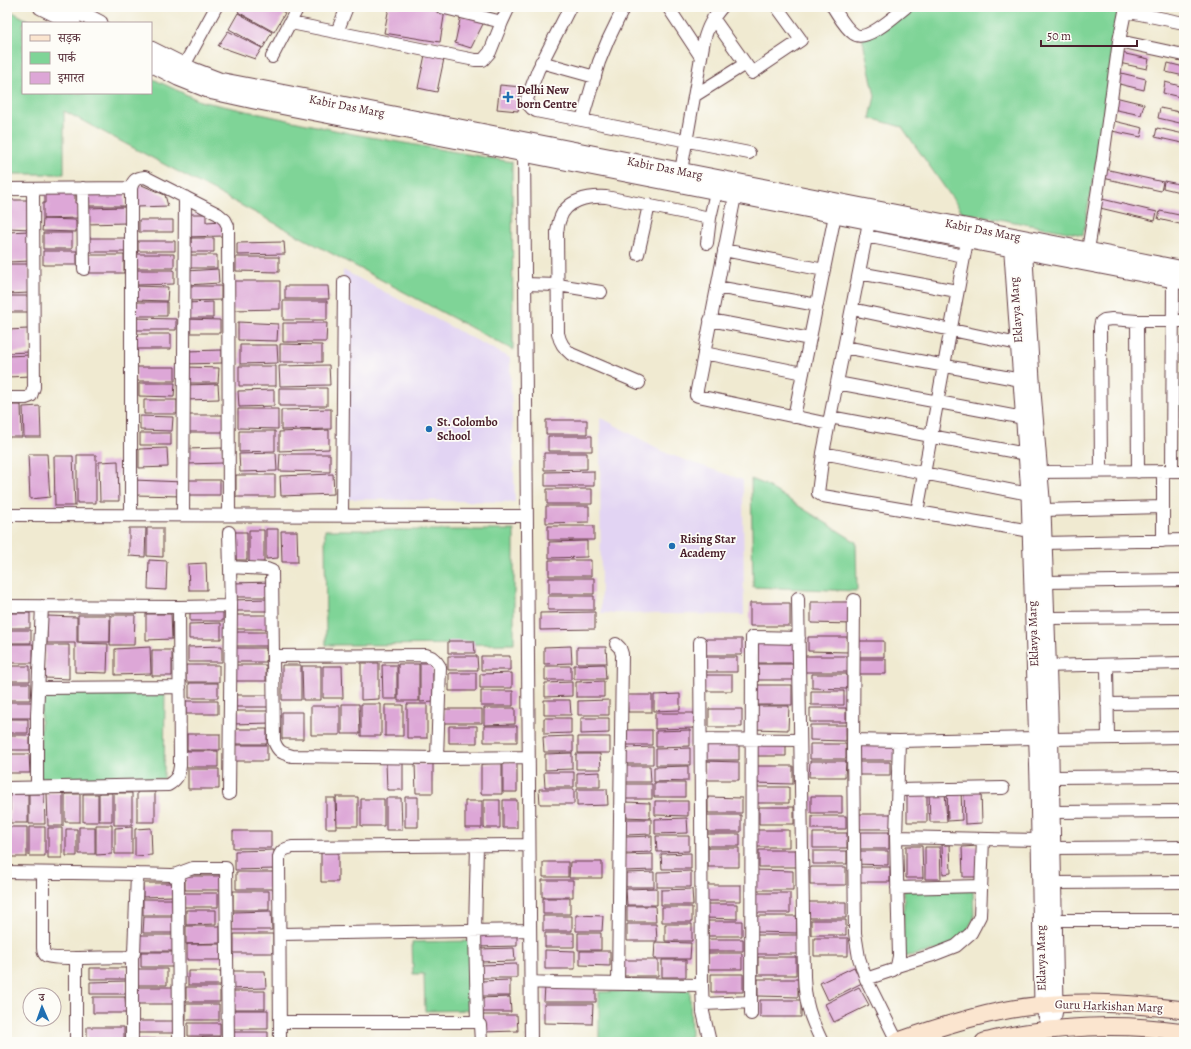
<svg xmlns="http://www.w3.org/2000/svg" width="1191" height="1049" font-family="Alegreya,'Noto Serif Devanagari',serif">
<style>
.built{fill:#e2d4f3}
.green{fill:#7fd497;stroke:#647a61}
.building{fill:#dda7d7}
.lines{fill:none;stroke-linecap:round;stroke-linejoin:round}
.minor-casing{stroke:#633d44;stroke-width:14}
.tertiary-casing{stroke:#633d44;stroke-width:17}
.secondary-casing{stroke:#633d44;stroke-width:19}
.minor{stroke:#fff;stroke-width:12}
.tertiary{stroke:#fff;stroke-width:15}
.secondary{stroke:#fbe5cf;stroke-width:17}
.poi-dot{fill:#1f6fb2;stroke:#fdfcf7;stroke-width:1.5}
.labels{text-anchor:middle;stroke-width:3.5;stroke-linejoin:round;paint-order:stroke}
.poi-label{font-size:12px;font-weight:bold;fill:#4a1f2b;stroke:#fdfcf7;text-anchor:start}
.street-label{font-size:12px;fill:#4a1f2b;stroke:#fdfcf7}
</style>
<rect width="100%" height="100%" fill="#fdfcf7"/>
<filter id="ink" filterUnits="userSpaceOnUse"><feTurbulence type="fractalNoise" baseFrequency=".025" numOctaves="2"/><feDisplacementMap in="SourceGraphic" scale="8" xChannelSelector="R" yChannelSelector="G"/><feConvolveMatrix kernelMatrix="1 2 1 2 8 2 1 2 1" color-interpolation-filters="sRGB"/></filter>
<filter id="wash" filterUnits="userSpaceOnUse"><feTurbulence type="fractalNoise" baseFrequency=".012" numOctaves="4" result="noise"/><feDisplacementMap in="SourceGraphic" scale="16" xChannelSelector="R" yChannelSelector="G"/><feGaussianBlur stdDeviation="0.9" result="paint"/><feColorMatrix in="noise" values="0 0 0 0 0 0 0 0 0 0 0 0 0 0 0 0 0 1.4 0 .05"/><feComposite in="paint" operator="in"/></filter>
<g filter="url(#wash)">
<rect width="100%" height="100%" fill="#f0ead1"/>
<path class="built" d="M343 270 510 358 515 502 347 499Z
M600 417 668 454 743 480 744 615 601 613Z"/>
<path class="green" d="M471 7H496L493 13Z
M897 7H1124L1083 235 962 212 902 127 870 118 875 96 861 32Z
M7 9 33 23H23V93H151V78L200 101 353 134 512 162 513 350 64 111V174H7Z
M1176 384H1184V410H1177Z
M751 479 764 484 856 542 857 591 753 587Z
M325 530H514V644L326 645Z
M41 692 165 693 164 779 40 778Z
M973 889 974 918 964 936 940 950 903 957 904 890Z
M473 941 474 1010 425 1011 424 974H413L412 942Z
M690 990 691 1036 680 1042H599V992Z"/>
<g id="blocks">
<path class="building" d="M241 7H275L285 13 274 32 238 12Z
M389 7H427L445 10 440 42 384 33Z
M238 13 272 32 263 48 229 29Z
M461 15 485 20 471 48 455 43Z
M228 31 262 48 255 59 218 46Z
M426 50 445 54 437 92 418 88Z
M1121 53 1149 59 1147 69 1119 63Z
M1168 63 1184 67V76L1166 72Z
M1117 72 1146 79 1144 90 1115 83Z
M1165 82 1184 87V98L1163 93Z
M500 85 521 87 518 111 497 109Z
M1115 97 1144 104 1141 115 1112 109Z
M1160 108 1184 113V124L1158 118Z
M1114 121 1143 128 1141 137 1112 131Z
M1157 128 1184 134 1182 143 1155 137Z
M1105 169 1163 182 1161 191 1103 178Z
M1164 181 1184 185V193L1163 188Z
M137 183 165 195 168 206 137 207Z
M75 189V203H78V218L43 219V203H45V190Z
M125 191V206H87V192Z
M1102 199 1157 212 1155 221 1100 208Z
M7 200H31V229L7 228Z
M126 207V223L87 224V208Z
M1160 211 1184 216V225L1158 219Z
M187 214H206V222L222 221V236L187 237Z
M43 219 76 220V232L42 231Z
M139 220H173V232H139Z
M30 231 31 261 7 262V232Z
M43 233H72V249H43Z
M86 238H126L127 252H86Z
M186 238H214V252H186Z
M138 241H175V251H138Z
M284 242 285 254 237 255V243Z
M43 251H77V265H43Z
M136 254H174V268H136Z
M89 255H124V273H89Z
M186 255H217V268H186Z
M236 257H279V272L236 271Z
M7 264H29L30 293 7 294Z
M218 269 219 283 187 285 186 271Z
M136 270H174V284L137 285Z
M232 281H280V309L232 310Z
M135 286 168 287 167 301 134 300Z
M187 286H221V300L187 301Z
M285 286H328L329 299H285Z
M7 296H31V312H7Z
M283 301H327V320H283Z
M133 302H167V316H133Z
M213 302V318H185V303Z
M134 318 176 319V330H134Z
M185 319 220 320V333H185Z
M238 322 278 324 277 341 238 340Z
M283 323H327L326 342H283Z
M28 329 29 352 7 353V330Z
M134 334H171V349H133Z
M280 344 322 345V362H280Z
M240 345H277L278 363 240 364Z
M222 350V363L186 364V351Z
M30 355 31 376 7 377V356Z
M329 365 330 385 280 386 279 366Z
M239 366H276V386H239Z
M136 367H175V381H136Z
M187 367 219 368 218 383H187Z
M139 383H175L174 397 139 396Z
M218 384 219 399 185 400V385Z
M279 388H327V406H279Z
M274 390V406L239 407 238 391Z
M144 400H177V414H144Z
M7 405H21L22 437H7Z
M40 406 41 437H24L23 407Z
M238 409H278V429L238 428Z
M331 409V429L281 430V410Z
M186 415H224L225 432H186Z
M140 416 173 417 172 431 140 430Z
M546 420H587V434H546Z
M329 430V449L279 451V432Z
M239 431H275V451L239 452Z
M140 433H171V445H140Z
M548 436H592V451H548Z
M167 448 168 467 139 468V449Z
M222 448 223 463 187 464 186 449Z
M276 453 277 471 240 472 239 454Z
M544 453H587V469L544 470Z
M28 454H47L50 497 30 499Z
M280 454H330V472L279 471Z
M77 455H96V503H77Z
M54 456H73L75 506H55Z
M118 461 119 501H100L99 462Z
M594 471V486H545V472Z
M333 474 334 494 281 496 280 476Z
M236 475H275V497H236Z
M134 480 183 482V496L134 495Z
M189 480H220V495H189Z
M547 489H592V504H547Z
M546 506H589V522L546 523Z
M548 526H594V540H548Z
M129 528H146L145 557 129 556Z
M147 528H163V557L147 556Z
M266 529H278V558L266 559Z
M249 530H264V562L249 563Z
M281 531H297L298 562H282Z
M233 532H247V560H232Z
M587 541V557L549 558V542Z
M149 560 167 561 166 590 148 589Z
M549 560H591V576H549Z
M206 563 207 590H189L188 564Z
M549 578H594V594H549Z
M272 582V597H233V583Z
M548 596H594V610H548Z
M268 599V611H231V600Z
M811 602H852V624L811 623Z
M750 603H790V626H750Z
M223 610V621H190V611Z
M595 612V629L540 630V613Z
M7 613H30V628H7Z
M146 614H171L172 639 146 640Z
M78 615H110V642H78Z
M111 615H135L134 645H110Z
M233 615H271V629H233Z
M47 616 77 617V643L108 644 107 673 75 672V643H47Z
M221 623V639H189V624Z
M7 630H31V643H7Z
M233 632H271V646H233Z
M808 637H848V652L808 651Z
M704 639H742V655H704Z
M448 641H474L475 653H448Z
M855 641H884V657H855Z
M752 642 799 643V663H752Z
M7 644H33V663H7Z
M45 645H69V679L45 678Z
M222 646V662H188V647Z
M571 646 572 663 544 664V647Z
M150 647 151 674 115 675V649Z
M577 647H606L607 663H577Z
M231 648H266V662H232Z
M152 650H172V676H152Z
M448 656H477L478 670H448Z
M481 656H510V670H481Z
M805 656H848V672H805Z
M704 657H737V672H704Z
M855 659H886V674H855Z
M361 663H379V699L361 700Z
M420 663H433V701L420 702Z
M398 664H419V701H398Z
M605 664 606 679H574V665Z
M754 664H798V680H754Z
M186 665H219V682H186Z
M232 665H266V681H232Z
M282 665H301V700H282Z
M382 665H397V699H383Z
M7 666H30V681H7Z
M302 666H321V700H303Z
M323 666H342L343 698H323Z
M545 666H571V680H545Z
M449 673H476V691H449Z
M512 673V688H480V674Z
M812 674H847V689L812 688Z
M702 675H732V691H702Z
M604 681V697H576V682Z
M572 682V696L545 697V683Z
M7 683H30V700H7Z
M189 683H218V698H189Z
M753 685H792V705H753Z
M481 691H513V706H481Z
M811 691H844V705H811Z
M680 694V710L654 711V695Z
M232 695H272V707H232Z
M627 695H652V712H628Z
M544 700H570L571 715H544Z
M609 700V715H578V701Z
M186 701H218V714H186Z
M7 702H32V718H7Z
M342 704H359L360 734H342Z
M361 704H381V736H361Z
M407 704H427V738H407Z
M385 705H403V736H385Z
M311 706H340V735H311Z
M752 706H789L788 730 752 729Z
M484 708H515V724L484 725Z
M810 708H846V722H810Z
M444 709H482V723H444Z
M709 709H742V727H709Z
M232 711H272V723L232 724Z
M282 712H303V739H282Z
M655 713H694V728L655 729Z
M544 718H571V733L544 734Z
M581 718H609V733L581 734Z
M7 719H28V733H7Z
M810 725H846V741L810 740Z
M449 726H477V743H449Z
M484 726H517V742H484Z
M234 729H267V744H234Z
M625 730H652V745H625Z
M690 730V746L656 747V731Z
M187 734H220V750H187Z
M7 735H30V750H7Z
M573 736V752H544L543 737Z
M578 737H610V753H578Z
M702 744H739V760H702Z
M757 744H786V756H757Z
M810 744H846V759H810Z
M235 745H267V761H235Z
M855 746H895V760H855Z
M653 747V764H623V748Z
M690 748V765H656V749Z
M185 751H218V767H185Z
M572 753V769L545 770V754Z
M7 754H29L30 773H7Z
M576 754H600L601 769H576Z
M705 761 739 762V780H705Z
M810 761H846L845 777H809Z
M386 762H403V790H387Z
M503 762H517V792H503Z
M854 762H890V775H854Z
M502 763V794H481V764Z
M415 764H433V793H416Z
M623 766H650L651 782H623Z
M688 766V781L654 782V767Z
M754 766H793V784L754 783Z
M188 769H219V789H188Z
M544 772H574V787H545Z
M600 772V787H577V773Z
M654 783H685V797H654Z
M621 784H652V799H621Z
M751 787H789V803H751Z
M539 789H574V804H540Z
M577 789H607L608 805 577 806Z
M947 790H961L962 820 948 821Z
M945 791 947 822H930L929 792Z
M964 791H981L982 823 965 824Z
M137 792H155V822H137Z
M907 792H927V822H907Z
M47 793H63V826H48Z
M99 793H112V821H99Z
M114 793H132V825H114Z
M7 794H9V824H7Z
M10 794H28V823H10Z
M29 794H44L45 824H29Z
M65 794H80V822H65Z
M83 794H98V822H83Z
M811 796H842V813H811Z
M336 797H358V826H337Z
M405 797H418V827H405Z
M708 797 742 798V813H708Z
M326 798H335L336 828H326Z
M386 798H401L402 830H386Z
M361 799H384V826H361Z
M484 800H500V828H484Z
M503 800H517V828H503Z
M465 801H482V828H465Z
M655 801H688V816L655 815Z
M625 802 650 803V818L625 817Z
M759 807H794V824H759Z
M855 814H895V829H855Z
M707 815H741V832H707Z
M812 816H846V829H812Z
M687 818 688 833 655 834V819Z
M626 819H651V834L626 835Z
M96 825H112V854L96 855Z
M9 827H27V857H9Z
M29 827H45V856H29Z
M79 827H95V854H79Z
M132 827V854H115V828Z
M48 828H62V858H48Z
M151 828 152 855 135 856V829Z
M66 829H77V856H66Z
M753 830H789V847H753Z
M233 831H271V848H233Z
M855 832H889V849H855Z
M813 833H847V848H813Z
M707 834H740V846H707Z
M652 836V852L625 853V837Z
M656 836H689V851L657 852Z
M942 845H950L951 873 943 874Z
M906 846H922L923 878H906Z
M978 846 979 877H963L962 847Z
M925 847H940L941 879H925Z
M708 848H739V867H708Z
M274 850 275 869 235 870V851Z
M321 850H338V882H321Z
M759 850H801L800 867H759Z
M813 851H847V864H813Z
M854 851H888V865L854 864Z
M691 853V869H662L661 854Z
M653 854V870L625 871 624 855Z
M543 862H568V877H543Z
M570 862H602V878H569Z
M810 867H846V885H810Z
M854 867H890V882H854Z
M754 870 793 871V890H754Z
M691 871V887H657V872Z
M236 872H274V889H236Z
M654 872V887H626V873Z
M185 876H223V890H185Z
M542 880H573V897H542Z
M143 883H173V896L143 897Z
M704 885H741V901H704Z
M657 888V905H627L626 889Z
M692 889 693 905H661V890Z
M233 891H269V910H233Z
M184 893H218V907H184Z
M754 893H790V913H754Z
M543 898H570V914H543Z
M143 899H174V915H143Z
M806 902H846V918H806Z
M704 904H737V919L704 918Z
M627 906H655L656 922H627Z
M662 907H692V922H662Z
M186 910H216V924L186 925Z
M271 911 272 930H233V912Z
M576 915 603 916 602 931H576Z
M543 916H572V931H543Z
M755 916H797V933L755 932Z
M144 917H176V933H143Z
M811 920H846V935H811Z
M708 921H742V936H708Z
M627 924H656L657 941H627Z
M665 924H692V941H665Z
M186 926H220V943L186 944Z
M517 931V946L478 947V932Z
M545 933H574V947H545Z
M578 933H601V950H578Z
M234 934H273V953H234Z
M140 935H177V951H140Z
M755 935H798V954H754Z
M814 938H848V956H814Z
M707 939H743V951H707Z
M655 942 691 943 690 959H654Z
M187 944H222V960H187Z
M514 948 515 961 479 962V949Z
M545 950 575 951V969H545Z
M580 951H610V966L580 965Z
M141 952H177V967H141Z
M708 953H742V969H707Z
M758 957H796V975H758Z
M621 960H658V976H621Z
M662 960H686V977H662Z
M517 964V978H477V965Z
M854 967 862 983 828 1000 820 983Z
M90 968H127V979H90Z
M136 969H167V985H136Z
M188 971H221V985H188Z
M227 971H265L266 988 227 989Z
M711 974H743V992H711Z
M758 979H798V997L758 996Z
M510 980V996H480V981Z
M126 981V994H90V982Z
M545 986H596V1002H544Z
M135 987H177V1004H135Z
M186 987H220V1002H186Z
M859 987 869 1005 834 1022 825 1004Z
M228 991H265V1009H229Z
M93 997H125L126 1013H93Z
M510 997 511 1012H479V998Z
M760 1000H801V1017H760Z
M186 1004H219V1020H186Z
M544 1004H593L592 1024 544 1023Z
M229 1010H268V1029H229Z
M483 1015H517L518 1031 483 1032Z
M136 1021H177L178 1033H136Z
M188 1023H220V1036H188Z
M87 1027H124V1042H87Z
M230 1032H268V1042H230Z
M220 1037V1042H189V1038Z
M135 1039H172V1042H135Z"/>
</g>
</g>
<g filter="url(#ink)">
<use href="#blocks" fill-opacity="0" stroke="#633d44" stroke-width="1"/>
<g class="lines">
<defs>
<path id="minor" d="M441 7 502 22 509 7
M570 7 538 70 527 99C527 105 530 108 536 111L749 153
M668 7 701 57
M833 7C839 16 845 28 854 34 866 43 896 15 906 7
M1125 11 1184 23
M713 18 752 73 801 40 777 7
M291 23 475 60H483L490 52 502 22
M337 32 347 7
M1119 41 1184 55
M272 57 298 7
M541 62 595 77
M180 73 216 7
M694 96 745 64
M582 120 599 62 608 40 624 7
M524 145 531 1042
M681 171 704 40C708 26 712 19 722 7
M83 188 84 269
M7 189 131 188
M735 196 696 395 698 396 829 424
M869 222 823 453 818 493 823 496 1031 531
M866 236 964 256
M707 243 710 218
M724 250 824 270
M1088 250 1103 158 1119 41 1126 7
M638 254 649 205
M859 273 957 291
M524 284 558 285 601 292
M717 287 817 305
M852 309 1018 344
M710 320 810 339
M1137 321 1138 472
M844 347 1021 380
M704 353 803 373
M639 383 571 354C564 348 560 343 558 333L557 232C558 228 558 223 560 219 566 200 588 196 606 197L710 218 716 192
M837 383 1024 418
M7 398H26L31 396 34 387 33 189
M794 417 835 215
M830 417 1026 454
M823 453 1029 494
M1172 471 1173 280
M1031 472 1184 471
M1101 472 1100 327 1101 322 1104 320 1112 319 1137 321H1184
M1043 510 1163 507
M917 512 967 241
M7 515 526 516
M131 515V188C133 180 136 178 145 177L218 214 225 220 228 226 229 515
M183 515 185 197
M342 515 344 282
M1163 541V471
M1044 543 1184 540
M230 567 267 569 272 571 274 741C278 752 282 753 292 756L437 758 528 757
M1045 582 1184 580
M798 598 804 976C805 1004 810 1017 822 1042
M854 600 853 748 855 933 859 958 866 979 897 1041
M7 606 179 607 180 766C179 776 176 780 168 785L7 788
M179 607 231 606
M1047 618 1184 617
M700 642 702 985 703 1012 710 1042
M616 644 620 648 622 654 618 983
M273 656 426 655C433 657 436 660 440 667L437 758
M1107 665 1108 738
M1039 666 1184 663
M39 688 180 687
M1107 704 1184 703
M701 739 800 740
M1051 739 1184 737
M853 740 899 741
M1051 777 1184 776
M37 787V715L42 606
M898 790 1003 788
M229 794 231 606 229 532
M1052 812 1184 811
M896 837 1039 840
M1053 848 1184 847
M7 872 137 874 171 875 177 877 178 880 179 1042
M43 873V948C43 951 44 955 47 956 53 960 117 957 129 957L134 953 137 874
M174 875 193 868H226L228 1042
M1053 883 1184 882
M897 888 981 886
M1054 920H1184
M280 934 530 930
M76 958V1042
M897 966 933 955 956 946 971 933 980 916 983 839
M866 979 893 970 897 966 899 956 896 837 899 741 1036 738
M531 982 554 983 702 985
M703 1004 751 1002
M751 1014 752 637 799 638
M280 1022H477L480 1025 481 1042
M477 1022 475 931 477 845
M132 1042V955
M280 1042 279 857C281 850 285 849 292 847L529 845"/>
<path id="tertiary" d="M41 7 73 23
M69 7 100 23
M151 49 193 70 219 80 1184 269
M151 64 178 78 213 92 254 101 886 225 1184 282
M1011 240 1029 494 1038 781 1042 1005 1052 1030
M1024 242 1032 380 1043 510 1050 712 1056 1004 1054 1015"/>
<path id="secondary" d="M896 1042C947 1024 1001 1007 1056 1004 1096 1001 1144 1005 1184 1010
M984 1042C998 1039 1012 1035 1026 1033 1078 1025 1132 1024 1184 1032"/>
</defs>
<use href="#minor" class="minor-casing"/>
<use href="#tertiary" class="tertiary-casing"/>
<use href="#secondary" class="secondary-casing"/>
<use href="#minor" class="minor"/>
<use href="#tertiary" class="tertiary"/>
<use href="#secondary" class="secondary"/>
</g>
</g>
<g class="poi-dot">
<path d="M506 91h4v4h4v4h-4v4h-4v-4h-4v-4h4z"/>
<circle cx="429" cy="429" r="4"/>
<circle cx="672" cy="546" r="4"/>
</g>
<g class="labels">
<g class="poi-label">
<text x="517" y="94">Delhi New<tspan x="517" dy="14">born Centre</tspan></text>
<text x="437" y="426">St. Colombo<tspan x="437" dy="14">School</tspan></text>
<text x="680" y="543">Rising Star<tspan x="680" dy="14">Academy</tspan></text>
</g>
<g class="street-label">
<text transform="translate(347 106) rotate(11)" y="4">Kabir Das Marg</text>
<text transform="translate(665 168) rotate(11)" y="4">Kabir Das Marg</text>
<text transform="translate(983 230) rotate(11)" y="4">Kabir Das Marg</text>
<text transform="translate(1016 310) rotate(-94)" y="4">Eklavya Marg</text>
<text transform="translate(1033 634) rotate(-92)" y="4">Eklavya Marg</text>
<text transform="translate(1041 958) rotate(-91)" y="4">Eklavya Marg</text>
<text transform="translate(1109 1006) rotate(2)" y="4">Guru Harkishan Marg</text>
</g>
</g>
<rect width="1191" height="1049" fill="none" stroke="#fdfcf7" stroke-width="24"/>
<rect x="22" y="22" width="130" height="72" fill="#fdfcf7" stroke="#b5a4a5"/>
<rect x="30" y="35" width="20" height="6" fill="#fbe5cf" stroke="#b5a4a5"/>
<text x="58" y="42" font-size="12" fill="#4a1f2b">सड़क</text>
<rect x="30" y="52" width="20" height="12" fill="#7fd497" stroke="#b5a4a5"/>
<text x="58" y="62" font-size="12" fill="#4a1f2b">पार्क</text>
<rect x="30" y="72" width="20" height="12" fill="#dda7d7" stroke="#b5a4a5"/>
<text x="58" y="82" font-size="12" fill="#4a1f2b">इमारत</text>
<g transform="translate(42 1007) rotate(358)"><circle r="19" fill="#fdfcf7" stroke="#b5a4a5"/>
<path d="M0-3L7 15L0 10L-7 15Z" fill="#1f6fb2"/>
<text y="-6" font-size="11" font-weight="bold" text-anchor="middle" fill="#4a1f2b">उ</text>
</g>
<path d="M1041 40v6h96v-6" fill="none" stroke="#4a1f2b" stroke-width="2"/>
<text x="1047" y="40" font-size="12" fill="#4a1f2b" stroke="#fdfcf7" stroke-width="3" paint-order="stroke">50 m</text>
</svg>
